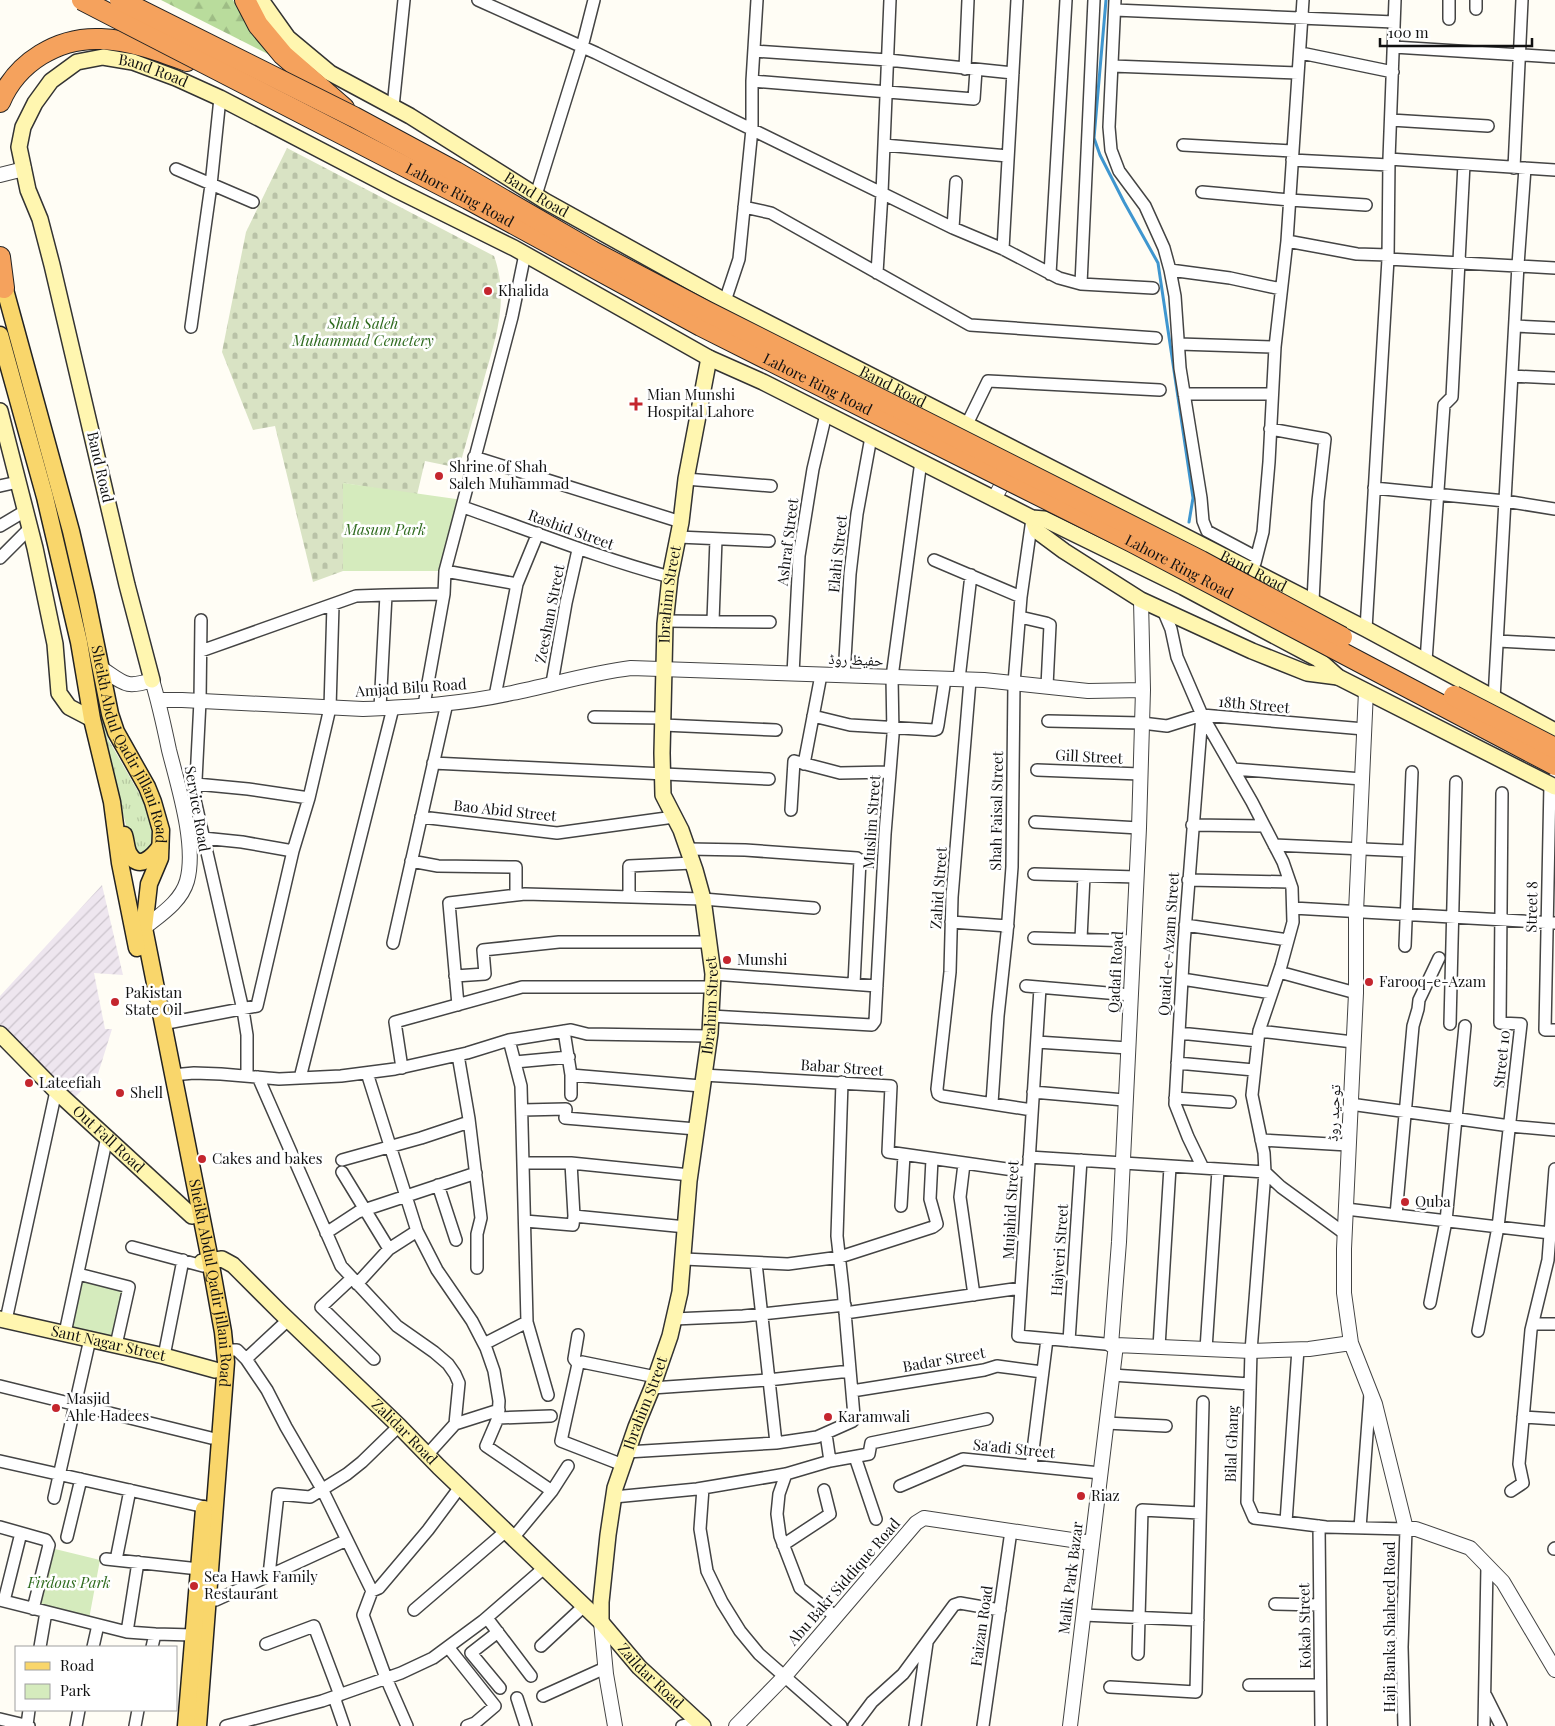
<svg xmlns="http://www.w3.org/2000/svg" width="1555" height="1726" font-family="'Playfair Display','Noto Naskh Arabic',serif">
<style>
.industrial{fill:url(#industrial-furrows)}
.grass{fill:url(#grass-tufts)}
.forest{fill:url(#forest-firs)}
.cemetery{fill:url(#cemetery-stones)}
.park{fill:#d5ebbd}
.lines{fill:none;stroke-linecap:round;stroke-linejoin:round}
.stream{stroke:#3f96cf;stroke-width:3}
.minor-casing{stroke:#444;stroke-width:14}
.tertiary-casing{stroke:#444;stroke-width:16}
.secondary-casing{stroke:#333;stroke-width:18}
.primary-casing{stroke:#222;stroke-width:19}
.motorway-casing{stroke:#222;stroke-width:22}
.minor{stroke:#fff;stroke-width:11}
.tertiary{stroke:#fff;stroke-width:14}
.secondary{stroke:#fff6b0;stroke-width:15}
.primary{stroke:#f9d66b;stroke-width:16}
.motorway{stroke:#f5a25d;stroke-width:20}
.motorway-bridge-casing{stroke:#222;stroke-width:22;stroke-linecap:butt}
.motorway-bridge{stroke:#f5a25d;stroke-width:20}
.poi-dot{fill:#c4262e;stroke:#fff;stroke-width:2}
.labels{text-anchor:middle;stroke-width:5;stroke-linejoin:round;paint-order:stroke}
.street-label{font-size:15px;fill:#111;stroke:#fff}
.poi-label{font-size:15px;fill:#111;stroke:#fff;text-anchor:start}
.park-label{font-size:15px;font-style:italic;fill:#2f6b1f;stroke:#fff}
</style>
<defs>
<pattern id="industrial-furrows" width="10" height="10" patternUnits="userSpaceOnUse" patternTransform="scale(1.25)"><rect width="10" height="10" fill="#eee6ef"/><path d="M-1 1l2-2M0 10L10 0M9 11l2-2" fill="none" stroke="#cbc4cc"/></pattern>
<pattern id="grass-tufts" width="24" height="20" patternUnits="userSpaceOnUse" patternTransform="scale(1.25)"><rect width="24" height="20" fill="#d5ebbd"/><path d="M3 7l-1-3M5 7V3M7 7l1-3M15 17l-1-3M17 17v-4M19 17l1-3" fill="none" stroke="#b6c8a1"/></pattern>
<pattern id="forest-firs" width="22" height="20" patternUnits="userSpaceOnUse" patternTransform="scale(1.25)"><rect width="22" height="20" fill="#b9dc9c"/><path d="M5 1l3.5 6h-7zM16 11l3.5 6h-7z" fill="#9ebc85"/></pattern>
<pattern id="cemetery-stones" width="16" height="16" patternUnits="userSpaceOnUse" patternTransform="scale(1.25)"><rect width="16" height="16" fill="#d9e3c4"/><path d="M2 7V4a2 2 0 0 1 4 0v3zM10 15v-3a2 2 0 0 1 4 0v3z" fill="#b9c2a7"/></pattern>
</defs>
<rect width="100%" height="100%" fill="#fffdf5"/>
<path class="industrial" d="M102 885 123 975 94 973 105 1029H112L98 1074 69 1103 0 1033V996Z"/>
<path class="grass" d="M96 697 108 739 143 800 153 830 150 851 144 856 136 854 131 843 105 749Z"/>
<path class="forest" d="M161 0H233L252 32 276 58Z"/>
<path class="cemetery" d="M287 148 494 256C510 300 495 340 483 383 475 411 467 440 459 468L425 461 417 495 343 483V571L313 582 275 426 253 430 222 352 246 232Z"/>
<path class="park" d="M343 483 463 500 445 571H343Z
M78 1274 129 1287 116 1345 65 1333Z
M51 1548 100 1560 89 1619 37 1607Z"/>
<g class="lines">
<path class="stream" d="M1106 0 1094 138 1100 155 1124 202 1158 263 1193 498 1189 522"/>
<defs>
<path id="minor" d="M478 0 596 53 953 228 1003 249 1059 278 1081 284 1094 0
M1115 0 1109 127 1111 150 1119 171 1145 206 1164 248 1170 270 1175 296 1180 368 1201 498 1203 521 1207 531 1256 557
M1476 9V0
M1115 10 1394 22
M1449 19V0
M1394 47 1555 57
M754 51 888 60 1013 73
M1301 53 1393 72
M1112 66 1298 73
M965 69 968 0
M752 81 974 99 976 70
M393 107 404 0
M1391 120 1488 126
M884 145 1008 156
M1183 145 1292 151
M1389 159 1555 170
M1292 160 1389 165
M1514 168 1522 0
M176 169 253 202
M1202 192 1290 200 1366 205
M536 195 582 47 594 0
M744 207 771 213 970 325 1156 338
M953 228 956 182
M1287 241 1357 254 1388 255
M1003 249 1017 0
M1388 259 1555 268
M1170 270 1230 278 1281 289
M877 273 882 193 890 0
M1050 274 1066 0
M1081 284 1153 288
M725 301 739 259 752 129V81L757 0
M1515 326 1555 328
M191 327 211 185 220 98
M1179 344 1275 347
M1512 376 1555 378
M1184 394H1272
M967 424 988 381 1160 390
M1270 429 1325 439 1318 501 1313 601
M474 457 681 522
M686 479 771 486
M0 486 18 482
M1374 488 1505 501 1555 509
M463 507C532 531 599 558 670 577
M0 526 25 511
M678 537 769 541
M0 558 30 528
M934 560 1021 597
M1255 563 1263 532 1269 462 1275 347 1287 241 1303 0
M445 571 517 584
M386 595 444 594
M1163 610 1171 629 1177 657 1202 715 1252 802 1283 862 1292 888 1293 922 1281 966 1259 1031 1252 1095 1264 1153 1265 1172 1281 1187 1344 1233
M1020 617 1046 623 1050 625 1047 686
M201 620 200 701 195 800 243 1010 247 1035V1076
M665 621 770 622
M713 621 716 539
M1366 629 1388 259 1389 159 1395 0
M1498 641 1555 644
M201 651 356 596 386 595 380 708
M1426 661 1444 405 1452 397 1464 164
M793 674 799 556 813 469 826 414
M844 676 850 574 857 514 871 437
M959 679 971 575
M970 680 952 897 950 972 937 1089 938 1094 942 1096 1032 1110
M552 683 566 603 578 550
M495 696 517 584 538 533
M1494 699 1518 265 1525 168
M424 705 444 594 445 571 512 317 525 254
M1202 715 1184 944 1175 1104 1188 1137 1203 1168
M813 716 850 725 934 730 937 729 938 725 945 679
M594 717 663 718
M1048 721 1142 723 1167 726 1202 715 1364 729
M663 725 776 730
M433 763 769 779
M804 764 821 675
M1233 769 1362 779
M1037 770 1140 774
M196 784 248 789 309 798
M1550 784 1545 1030H1555
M791 810 794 761 840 773 890 772
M421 817 557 833 674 817
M1035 822 1139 828
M1192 825 1264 826
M203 838 242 842 293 851
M1274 845 1408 851
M688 849 745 850 857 858 860 860 854 984
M411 861 438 866 516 867V895
M1034 874 1137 877
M1188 880 1290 882
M629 897V866L693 863
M1293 908 1555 923
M951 922 1008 926
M1185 925 1288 940
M1034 938 1134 941
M1081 939 1084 876
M393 943 447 703
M1405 946 1412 772
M1279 972 1356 993
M713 974 877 986
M455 976 485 974 483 950 559 942H709
M1182 979 1272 993
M1026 986 1131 995
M1040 988 1018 1336 1116 1345
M458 1005 449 903 525 894 703 899 814 908
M711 1016 872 1025 875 1021 885 834 893 735 892 677 921 461
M162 1024 257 1006 293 851 309 798 330 708 333 605
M1450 1024 1456 782
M564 1031 571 1075V1095
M1259 1031 1353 1042
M1179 1033 1258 1041
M509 1040 521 1086 527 1322 548 1395
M1037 1042 1128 1048
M458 1055 469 1119 481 1218 477 1234V1268
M515 1062 569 1057
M1177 1063 1254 1070
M402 1068 395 1022 522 987H712
M367 1073 417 1231 437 1270 472 1321 486 1348 494 1371 499 1401 498 1418 486 1446 552 1491 513 1538
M172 1075 194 1073 221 1074 279 1079 341 1076 395 1069 467 1053 509 1040 571 1030 587 1034 709 1036
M571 1075 701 1086
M703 1075 891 1086 888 1152 1028 1172
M258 1077 341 1266 397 1326 434 1352 448 1364 455 1374 459 1383 455 1424
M300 1078 393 708
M1033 1092 1124 1100
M1175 1098 1230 1102
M992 1103 998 1016 1007 933 1012 867 1014 683 1021 597 1032 519
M1350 1104 1510 1126 1555 1130
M522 1110 566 1109 565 1118 696 1129
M1261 1140 1348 1145
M1029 1157 1265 1172 1251 1351 1247 1502 1254 1518 1326 1527 1406 1529 1402 1647 1404 1726
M342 1160 421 1138 469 1122
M523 1163H571L690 1175
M571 1163 574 1216
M964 1164 960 1197 974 1295
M342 1172 389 1249
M438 1185 456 1240
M901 1206 904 1155
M1346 1209 1550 1233
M1396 1215 1413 1026 1418 1009 1419 1000 1439 958
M525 1221 573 1225 574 1216 686 1227
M326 1233 358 1212 476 1173
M132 1247 203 1266
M684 1259 788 1264 840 1257 933 1227 937 1224 930 1199 932 1159
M756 1263 776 1443
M78 1274 129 1287 116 1345
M352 1278 321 1307 374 1359
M357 1284 389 1249 417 1231
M1430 1303 1446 1221 1465 1026
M845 1313 1021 1288
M674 1319 743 1316 845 1305
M6 1320 56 1091
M1533 1324H1555
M1478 1331 1498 1227 1521 1024 1500 1023 1502 793
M65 1333 107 1137
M578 1335 574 1359 578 1364 561 1441 623 1465
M1069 1341 1081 1160
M484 1344 527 1322
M1159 1347 1170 1167
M1206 1349 1218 1170
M225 1350H237L246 1359 267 1390 286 1427 322 1489 372 1591 363 1615 386 1678 407 1726
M164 1356 183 1260
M246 1359 288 1320
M578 1364 582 1362 656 1377
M1112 1375 1250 1384
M0 1386 211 1438
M652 1388 768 1380 850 1371
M852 1391 984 1370 997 1366 1042 1372
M1523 1417 1555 1419
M498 1418 551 1416
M1106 1423 1166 1426
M627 1452 776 1443 817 1437 853 1421 854 1416 843 1289 837 1236 842 1082
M427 1455 455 1424 499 1410
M855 1457 876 1519
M0 1461 205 1507
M830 1461 869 1454 871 1443 987 1419
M1031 1466 1047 1339
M786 1474 779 1494 777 1514 780 1536 800 1588 836 1617
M900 1486 963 1459 1100 1473
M703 1488 700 1529 707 1571 722 1602 740 1631 759 1654 841 1726
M552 1491 568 1466
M1511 1491 1523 1483 1519 1464 1531 1330 1548 1260 1555 1169
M614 1497 697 1489 786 1474 830 1461 826 1434
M54 1498 90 1339
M1286 1522 1298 1349
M1319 1526 1321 1726
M0 1527 46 1540 49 1545 33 1609
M1360 1528 1370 1394
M67 1537 81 1479
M783 1545 830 1514 824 1490
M1554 1549 1555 1548
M106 1559 199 1569
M116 1560 130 1490
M269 1575 278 1494 310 1497 347 1474 362 1462 399 1426
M372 1591 379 1588 428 1530 460 1487
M0 1600 127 1632 155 1634 152 1647
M208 1600H216L347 1540
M4 1601 21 1533
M1275 1604 1319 1605
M414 1610 506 1531
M1083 1615 1198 1620
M487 1618 531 1676
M127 1632 138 1562
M498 1632 471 1653 500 1688
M155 1634 193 1635
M266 1644 314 1626 340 1695
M541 1646 584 1606
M40 1647 46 1612
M93 1647 98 1625
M448 1647 495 1706 475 1723 467 1726
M1138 1654 1142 1510 1200 1513
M1249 1685H1320
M1110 1687 1196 1692 1203 1402
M543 1696 605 1668
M1486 1696 1501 1726
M334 1697 344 1726
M517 1698 526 1726
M0 1719 29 1726
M27 1725 29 1710
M76 1726 79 1710
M135 1726 138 1710
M226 1726 322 1701 401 1673 433 1658 483 1621 544 1568
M682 1726 697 1722
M854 1726 872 1702 903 1674 954 1605 960 1603 1000 1610
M915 1726 927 1643
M983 1726 1011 1531
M1484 1726 1487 1566"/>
<path id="tertiary" d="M0 175 24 169
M994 499 1010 470
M101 668C124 683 125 689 152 680 159 703 164 726 169 750 178 786 197 845 187 881 181 902 160 915 144 928
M1366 691 1356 912V993L1344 1249V1293L1351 1343 1375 1404 1406 1529H1416L1470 1548 1503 1582 1555 1670
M158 700H182L363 709C413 707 463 704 512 693 552 685 590 673 631 668L984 680 1088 691 1143 690
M1111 1345 1119 1242 1139 828 1143 690 1141 600
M601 1622 606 1674 615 1726
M736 1726 785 1676 916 1523 924 1518 1092 1543
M1070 1726 1116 1345 1251 1351 1309 1349 1351 1343"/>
<g id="secondary">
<path id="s1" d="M261 0 288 38 330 73 410 116 545 201 725 301 1366 629 1555 731"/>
<path d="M0 411 35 548 55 644 59 693 69 707 92 719"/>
<path d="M1032 518 1037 531 1064 551 1141 600 1252 651 1307 673 1338 677"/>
<path id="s2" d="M152 680 127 585 52 265 40 219 28 190 19 147 23 127 35 103 51 81 77 62 103 57 133 62 176 78 220 98 397 190 514 248 709 358 763 382 1032 518 1044 519 1183 587 1318 659 1338 677 1555 787"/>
<path id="s3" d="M0 1034 56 1091 192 1216 201 1214"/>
<path id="s4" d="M202 1262 222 1259 233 1265 280 1312 399 1426 439 1467 601 1622 639 1667 703 1726"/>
<path id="s5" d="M0 1319 164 1356 215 1370"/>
<path id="s6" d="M601 1622V1602L608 1535 615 1488 636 1427 652 1388 670 1336 680 1292 689 1181 710 1033 713 974 703 899 695 870 681 830 663 795 662 753 665 624 670 577 681 522 686 479 709 358"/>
</g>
<g id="primary">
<path id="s7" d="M1 275 71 531 86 596 110 714 116 732 147 787 153 802 161 830 160 858 149 884 144 928 210 1260 223 1332 226 1362 198 1726"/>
<path d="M0 335 45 497 79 642 92 719 112 802 120 863 137 948"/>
<path d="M124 835C126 841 126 849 129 854 139 871 153 857 160 847"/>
<path d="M186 1726 204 1509"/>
</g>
<path id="motorway" d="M245 0 258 25 283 55 344 108
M0 102C17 62 58 37 101 39 131 40 160 51 187 61
M0 257 4 288"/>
</defs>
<use href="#minor" class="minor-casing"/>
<use href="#tertiary" class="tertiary-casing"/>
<use href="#secondary" class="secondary-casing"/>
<use href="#primary" class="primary-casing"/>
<use href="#motorway" class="motorway-casing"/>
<use href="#minor" class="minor"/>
<use href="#tertiary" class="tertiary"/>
<use href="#secondary" class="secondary"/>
<use href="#primary" class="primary"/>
<use href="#motorway" class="motorway"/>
<defs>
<g id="motorway-bridge">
<path id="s8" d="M82 0 468 199 701 326 1132 542 1555 765"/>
<path d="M120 0 354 117 456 172 592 251 706 311 1201 561 1342 637"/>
<path d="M1454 696 1555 748"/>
</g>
</defs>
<use href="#motorway-bridge" class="motorway-bridge-casing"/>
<use href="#motorway-bridge" class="motorway-bridge"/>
</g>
<g class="poi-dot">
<circle cx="488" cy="291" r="5"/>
<path d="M633.5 396.5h5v5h5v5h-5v5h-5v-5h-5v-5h5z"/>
<circle cx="439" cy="476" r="5"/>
<circle cx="727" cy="960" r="5"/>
<circle cx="1369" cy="982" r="5"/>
<circle cx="115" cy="1002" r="5"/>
<circle cx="29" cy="1083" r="5"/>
<circle cx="120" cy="1093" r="5"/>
<circle cx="202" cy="1159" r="5"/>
<circle cx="1405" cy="1202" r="5"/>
<circle cx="56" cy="1408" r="5"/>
<circle cx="828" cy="1417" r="5"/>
<circle cx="1081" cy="1496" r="5"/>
<circle cx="194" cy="1586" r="5"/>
</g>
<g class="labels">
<g class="street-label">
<text dy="5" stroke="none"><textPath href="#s2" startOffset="735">Band Road</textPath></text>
<text dy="5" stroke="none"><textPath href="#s8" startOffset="425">Lahore Ring Road</textPath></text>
<text dy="5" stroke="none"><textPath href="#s1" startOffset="341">Band Road</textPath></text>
<text dy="5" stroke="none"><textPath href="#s8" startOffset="830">Lahore Ring Road</textPath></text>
<text dy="5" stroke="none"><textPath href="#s1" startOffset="746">Band Road</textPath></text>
<text transform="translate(100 467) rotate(77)" y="5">Band Road</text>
<text transform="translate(571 530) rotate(20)" y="5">Rashid Street</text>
<text transform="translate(788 542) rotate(-83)" y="5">Ashraf Street</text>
<text transform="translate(838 554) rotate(-84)" y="5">Elahi Street</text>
<text dy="5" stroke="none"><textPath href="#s8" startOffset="1235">Lahore Ring Road</textPath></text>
<text dy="5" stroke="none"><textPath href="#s1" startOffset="1151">Band Road</textPath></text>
<text dy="5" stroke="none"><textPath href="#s6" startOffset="1050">Ibrahim Street</textPath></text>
<text transform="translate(550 614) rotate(-79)" y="5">Zeeshan Street</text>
<text transform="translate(856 660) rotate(2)" y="5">حفیظ روڈ</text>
<text transform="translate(411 688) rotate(-4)" y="5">Amjad Bilu Road</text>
<text transform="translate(1254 705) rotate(5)" y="5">18th Street</text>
<text dy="5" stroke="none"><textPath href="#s7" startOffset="488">Sheikh Abdul Qadir Jillani Road</textPath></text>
<text transform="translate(1089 757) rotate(3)" y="5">Gill Street</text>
<text transform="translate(197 809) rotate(80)" y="5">Service Road</text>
<text transform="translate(505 811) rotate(6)" y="5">Bao Abid Street</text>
<text transform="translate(997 811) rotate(-89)" y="5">Shah Faisal Street</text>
<text transform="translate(872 822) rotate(-86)" y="5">Muslim Street</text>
<text transform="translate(939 888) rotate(-86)" y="5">Zahid Street</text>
<text transform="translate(1532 907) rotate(-89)" y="5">Street 8</text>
<text transform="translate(1169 944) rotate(-86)" y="5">Quaid-e-Azam Street</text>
<text transform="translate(1116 972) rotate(-87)" y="5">Qadafi Road</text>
<text dy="5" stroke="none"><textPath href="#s6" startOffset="630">Ibrahim Street</textPath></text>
<text transform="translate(1502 1059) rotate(-84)" y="5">Street 10</text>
<text transform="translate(842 1068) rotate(4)" y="5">Babar Street</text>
<text transform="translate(1334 1113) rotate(-87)" y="5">توحید روڈ</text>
<text dy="5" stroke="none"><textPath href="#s3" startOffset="151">Out Fall Road</textPath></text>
<text transform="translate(1011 1210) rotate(-87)" y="5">Mujahid Street</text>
<text transform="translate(1060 1250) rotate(-86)" y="5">Hajveri Street</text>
<text dy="5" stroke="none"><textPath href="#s7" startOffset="1042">Sheikh Abdul Qadir Jillani Road</textPath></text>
<text dy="5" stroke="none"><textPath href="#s5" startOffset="111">Sant Nagar Street</textPath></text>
<text transform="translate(944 1360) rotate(-10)" y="5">Badar Street</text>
<text dy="5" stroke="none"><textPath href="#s6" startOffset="225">Ibrahim Street</textPath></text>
<text dy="5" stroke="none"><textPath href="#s4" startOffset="272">Zalidar Road</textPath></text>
<text transform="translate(1232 1444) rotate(-88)" y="5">Bilal Ghang</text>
<text transform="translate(1014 1449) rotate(6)" y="5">Sa'adi Street</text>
<text transform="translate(1071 1578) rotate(-83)" y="5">Malik Park Bazar</text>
<text transform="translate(844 1582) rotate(-49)" y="5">Abu Bakr Siddique Road</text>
<text transform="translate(982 1626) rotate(-82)" y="5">Faizan Road</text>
<text transform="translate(1305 1626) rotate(-91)" y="5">Kokab Street</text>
<text transform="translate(1390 1627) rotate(-90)" y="5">Haji Banka Shaheed Road</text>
<text dy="5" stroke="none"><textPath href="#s4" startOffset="619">Zaildar Road</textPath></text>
</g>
<g class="poi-label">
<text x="498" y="296">Khalida</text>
<text x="647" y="400">Mian Munshi<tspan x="647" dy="17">Hospital Lahore</tspan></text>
<text x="449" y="472">Shrine of Shah<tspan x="449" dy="17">Saleh Muhammad</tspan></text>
<text x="737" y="965">Munshi</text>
<text x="1379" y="987">Farooq-e-Azam</text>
<text x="125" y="998">Pakistan<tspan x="125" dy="17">State Oil</tspan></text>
<text x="39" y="1088">Lateefiah</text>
<text x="130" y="1098">Shell</text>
<text x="212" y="1164">Cakes and bakes</text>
<text x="1415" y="1207">Quba</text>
<text x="66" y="1404">Masjid<tspan x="66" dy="17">Ahle Hadees</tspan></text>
<text x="838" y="1422">Karamwali</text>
<text x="1091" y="1501">Riaz</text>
<text x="204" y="1582">Sea Hawk Family<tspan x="204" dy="17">Restaurant</tspan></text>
</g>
<g class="park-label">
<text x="363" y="329">Shah Saleh<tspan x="363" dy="17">Muhammad Cemetery</tspan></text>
<text x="385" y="535">Masum Park</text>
<text x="69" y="1588">Firdous Park</text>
</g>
</g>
<rect x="15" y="1646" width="162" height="65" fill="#ffffff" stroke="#a0a0a0"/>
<rect x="25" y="1662" width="25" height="8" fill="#f9d66b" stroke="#a0a0a0"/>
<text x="60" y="1671" font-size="15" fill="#111111">Road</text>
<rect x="25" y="1684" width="25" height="15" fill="#d5ebbd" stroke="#a0a0a0"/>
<text x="60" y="1696" font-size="15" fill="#111111">Park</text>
<path d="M1380 38v8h152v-8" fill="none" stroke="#111111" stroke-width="2.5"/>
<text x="1388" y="38" font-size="15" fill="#111111" stroke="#ffffff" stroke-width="4" paint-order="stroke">100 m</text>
</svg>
